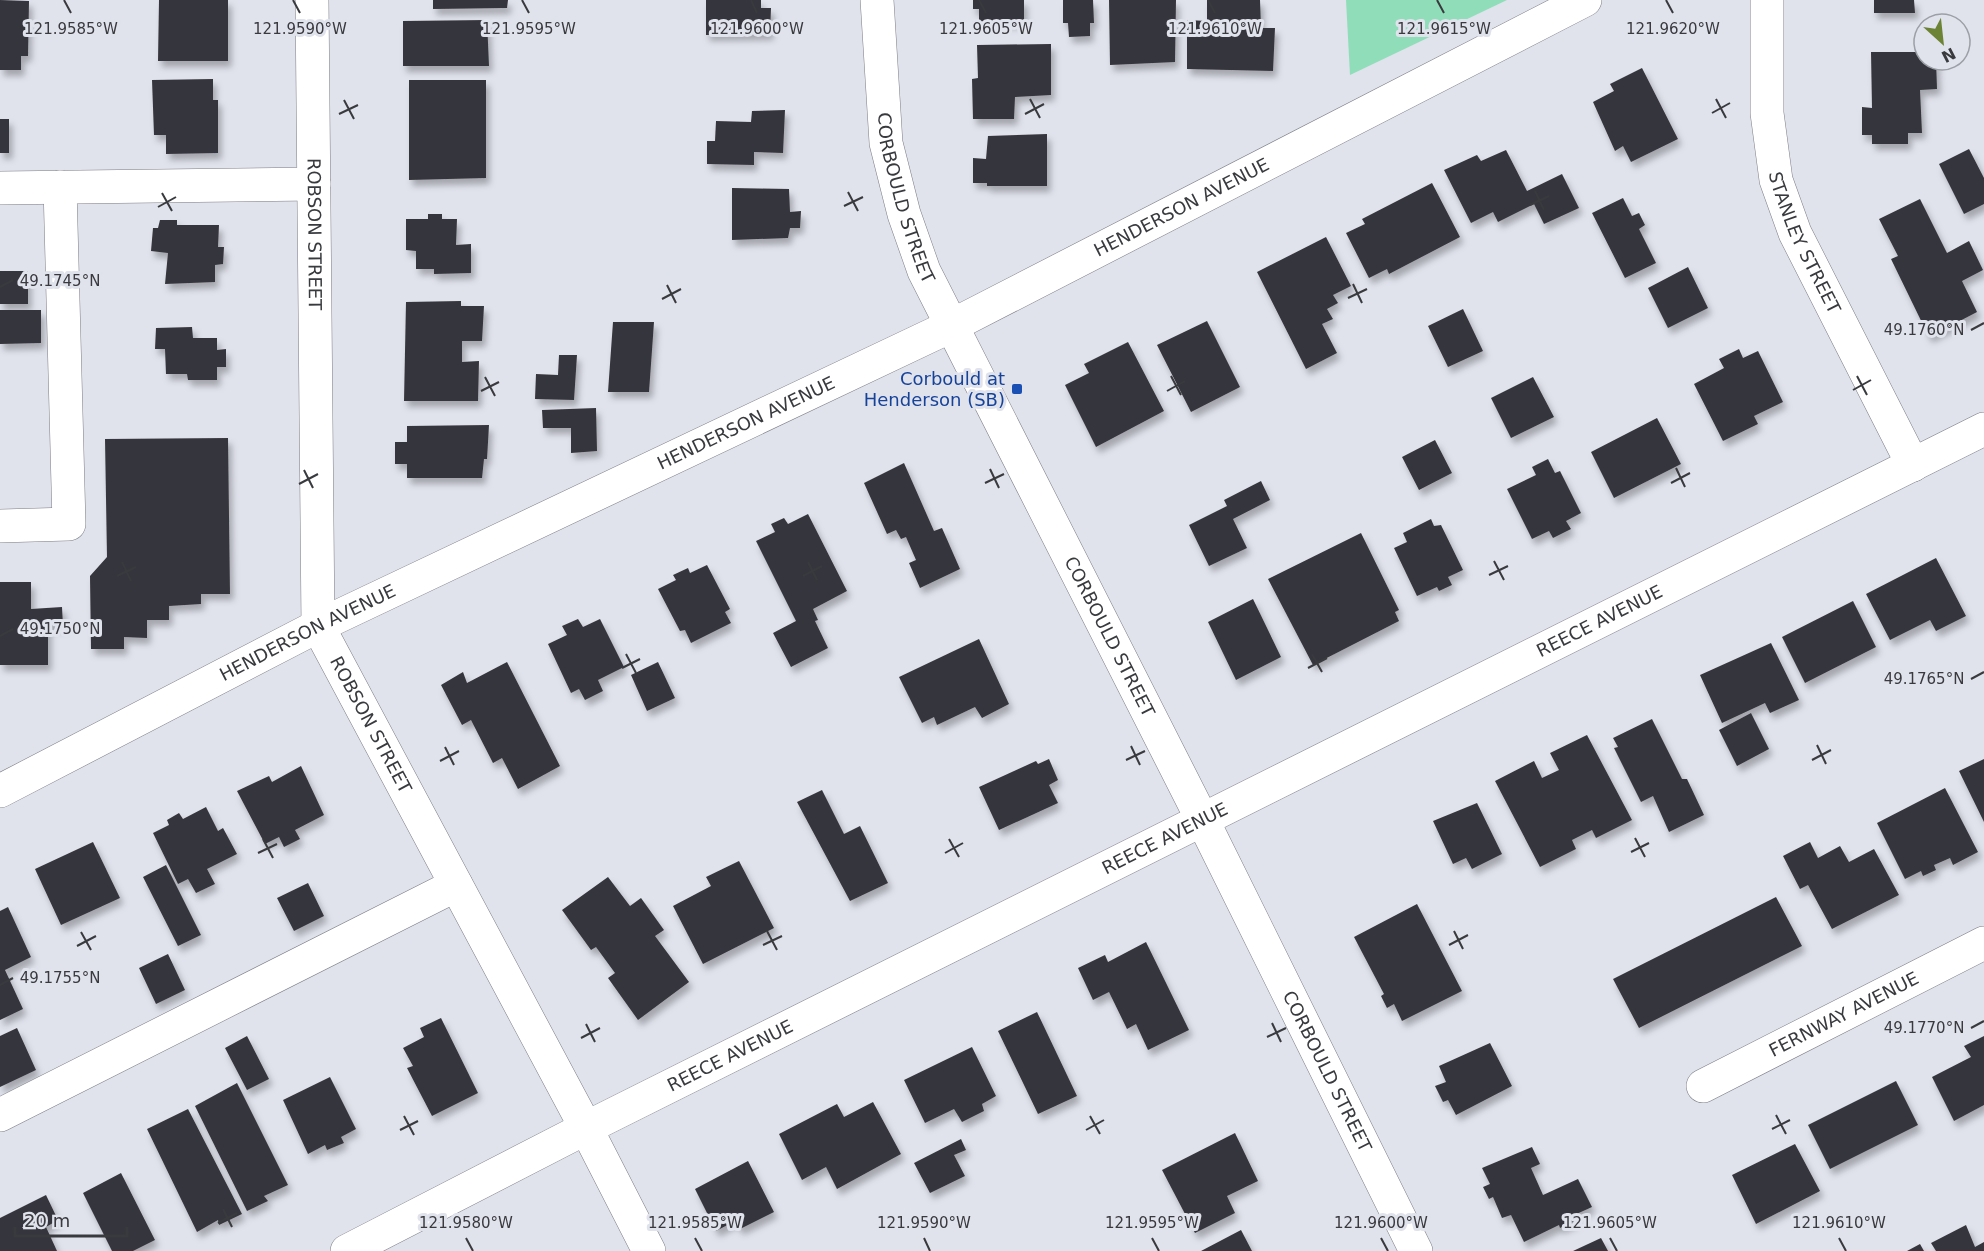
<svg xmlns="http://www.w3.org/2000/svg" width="1984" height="1251" font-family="'DejaVu Sans',sans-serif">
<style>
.green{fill:#8fdeb9}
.building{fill:#36353c;filter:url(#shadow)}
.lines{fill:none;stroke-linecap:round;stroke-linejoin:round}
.minor-casing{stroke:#7b7d86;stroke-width:34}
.minor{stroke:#fff;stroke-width:33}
.ticks{fill:none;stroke:#393a3e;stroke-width:2}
.transit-dot{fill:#1a4fb4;stroke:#e0e2ec;stroke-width:2}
.labels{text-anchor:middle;stroke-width:6;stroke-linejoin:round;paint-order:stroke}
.street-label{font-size:18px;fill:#393a3e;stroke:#e0e2ec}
.transit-label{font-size:18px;fill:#164399;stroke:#e0e2ec;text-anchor:end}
.ticks-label{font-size:15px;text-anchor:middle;fill:#393a3e;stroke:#e0e2ec;stroke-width:6;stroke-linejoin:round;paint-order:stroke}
</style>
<defs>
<filter id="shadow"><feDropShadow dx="3.5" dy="6" stdDeviation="3" flood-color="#0004"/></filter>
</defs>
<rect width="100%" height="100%" fill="#e0e2ec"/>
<path class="green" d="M1346 0H1507L1350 75Z"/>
<path class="building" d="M0 0 29 1 28 56H21V70H0Z
M159 0H228V61H158Z
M433 0H508L507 8 433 9Z
M706 0H761V8H771L770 34 706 35Z
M973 0H1024V22L979 23V9H973Z
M1063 0H1093L1094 23H1090V36L1069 37 1068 23H1063Z
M1109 0H1176L1175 62 1110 65Z
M1207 0H1260L1261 28H1275L1273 71 1187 69V20L1207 21Z
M1874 0H1914L1915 13H1874Z
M487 20 489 66H403V21Z
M1051 44V95L1015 97 1014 119H973L972 79 978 78 977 45Z
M1871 52H1924V60H1936L1937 89 1920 90 1922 133H1908V144H1872V135H1862V107L1872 108Z
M1642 68 1678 139 1631 162 1623 146 1615 151 1593 102 1614 91 1610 84Z
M213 79V100H218V153L166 154V135H154L152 80Z
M409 80H486V178L409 180Z
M785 110 783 153 754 152V165L707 164V141H715L716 121 751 122 752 111Z
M0 119H9V153H0Z
M1047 134V186H987V183H973V158L986 159 988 136Z
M1969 149 1984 178V204L1964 214 1939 164Z
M1506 150 1527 191 1562 174 1579 208 1544 224 1534 204 1498 222 1493 212 1471 223 1444 170 1477 155 1481 161Z
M1432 183 1460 237 1389 274 1387 269 1369 278 1346 233 1365 224 1362 219Z
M732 188 789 189 790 212 801 211 800 228H790L788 238 732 240Z
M1623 198 1632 216 1639 213 1645 225 1639 229 1656 263 1625 278 1592 213Z
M1920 199 1947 253 1969 241 1983 270 1962 281 1977 312 1929 337 1891 259 1898 256 1879 219Z
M428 214H442V219H457L456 245 471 244V273L434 274V269H416V251L406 250V219H428Z
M160 220H177V225H219L218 247H224L223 264 215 265V282L165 284 168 253 151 251 153 228H158Z
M1326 237 1351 286 1333 295 1338 303 1327 309 1333 319 1322 324 1337 353 1306 369 1257 272Z
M1688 267 1708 308 1668 328 1648 288Z
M0 271H28V304H0Z
M461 301V306H484L482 341H462V362L479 361 478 401H404L406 302Z
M1463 309 1483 351 1448 367 1428 326Z
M0 310H41V343L0 344Z
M1207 321 1240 387 1191 412 1157 345Z
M613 322H654L649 392H608Z
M192 327 193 338H217V350L226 349V367H217V380H188L187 374H166L165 349H155L156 328Z
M1128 342 1164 411 1096 447 1065 385 1089 373 1084 364Z
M1739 349 1743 358 1758 351 1783 402 1754 416 1758 424 1723 441 1694 384 1724 368 1719 359Z
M559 355H577L574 400 535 399 536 374 558 375Z
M1533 377 1554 417 1511 438 1491 398Z
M596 408 597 451 571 453V428H543L542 410Z
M1657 418 1681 464 1614 498 1591 452Z
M489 425 487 459H484L482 478H407V464H395V442H407V426Z
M228 438 230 594H201V604L169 606V620H147V638L124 637V649H91L90 576 107 557 105 439Z
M1435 440 1452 473 1419 490 1402 457Z
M1548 459 1555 473 1560 471 1581 513 1566 521 1571 529 1553 538 1549 531 1532 539 1507 489 1536 475 1532 467Z
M904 463 934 531 942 528 960 569 920 588 909 563 916 560 906 537 901 539 896 530 887 534 864 483Z
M1261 481 1270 500 1233 519 1247 548 1209 566 1189 525 1227 506 1224 500Z
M808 514 847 591 813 609 818 620 815 621 828 648 791 667 773 633 796 621 756 541 775 532 771 524 784 518 788 524Z
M1431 519 1434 526 1441 525 1463 570 1448 577 1452 585 1439 591 1437 587 1417 596 1394 548 1407 542 1403 533Z
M1361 533 1399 610 1395 612 1399 621 1313 665 1268 579Z
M1936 558 1966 616 1936 631 1930 620 1890 640 1866 594Z
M707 565 730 609 725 612 731 623 691 643 685 630 680 631 658 589 676 580 673 575 688 568 690 573Z
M0 582H31V609L62 607 63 626H48V665H0Z
M1253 599 1281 657 1236 680 1208 622Z
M1853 601 1876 647 1805 683 1782 637Z
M578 619 583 627 600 619 624 667 598 680 603 691 585 700 579 689 571 693 548 644 567 635 562 626Z
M979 639 1009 704 982 718 975 707 937 725 934 717 922 723 899 677Z
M1771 643 1799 700 1770 713 1765 703 1722 723 1700 675Z
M507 662 560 766 518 789 502 758 493 763 471 720 462 725 441 685 463 672 467 683Z
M658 662 675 698 647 711 631 675Z
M1751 713 1769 749 1737 766 1719 730Z
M1652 719 1682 779H1687L1704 815 1669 832 1653 796 1641 802 1614 748 1618 747 1613 738Z
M1587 735 1632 820 1596 838 1592 830 1572 840 1576 849 1540 867 1495 781 1534 761 1542 778 1559 770 1550 753Z
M1049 759 1058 780 1049 785 1058 803 999 830 979 787 1036 761 1038 764Z
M1984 759V822L1959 771Z
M301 766 324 815 295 830 300 839 284 847 279 837 265 844 237 791 269 776 272 782Z
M1945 788 1978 852 1953 865 1950 858 1934 865 1936 870 1923 876 1921 871 1905 879 1877 823Z
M822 790 844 834 860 826 888 883 850 901 797 802Z
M1477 803 1502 854 1472 869 1466 858 1453 864 1433 821Z
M206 807 218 831 223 828 237 854 207 869 215 884 196 893 188 879 178 884 153 833 169 825 167 820 179 813 183 819Z
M93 842 120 898 61 925 35 869Z
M1810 842 1818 858 1840 846 1849 862 1874 849 1899 895 1832 929 1808 885 1800 889 1783 856Z
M739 861 774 928 703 964 673 906 711 886 706 877Z
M166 865 201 935 178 946 143 877Z
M608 877 630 906 641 898 664 930 655 936 689 982 638 1020 608 978 615 973 596 947 591 950 562 910Z
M308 883 324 916 294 931 277 898Z
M1776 897 1802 946 1639 1028 1613 979Z
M1417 904 1462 991 1402 1021 1394 1004 1387 1008 1381 996 1384 994 1354 937Z
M8 907 31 957 5 970 23 1009 0 1020V911Z
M1146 942 1189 1030 1148 1050 1136 1024 1127 1029 1109 992 1093 1000 1078 968 1105 955 1108 962Z
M168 954 185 990 156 1004 139 968Z
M1037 1012 1077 1096 1038 1114 998 1031Z
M441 1018 478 1093 432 1116 407 1068 413 1066 403 1048 424 1037 420 1028Z
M17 1028 36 1070 0 1087V1036Z
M247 1036 269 1079 247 1090 225 1048Z
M1984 1036V1105L1954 1121 1932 1077 1971 1057 1964 1046Z
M1490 1043 1512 1086 1456 1115 1448 1100 1443 1102 1435 1086 1446 1082 1439 1066Z
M972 1047 996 1096 982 1104 984 1111 962 1122 954 1109 925 1123 904 1080Z
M330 1077 356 1129 341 1137 344 1143 327 1150 325 1145 308 1154 283 1100Z
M1896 1081 1918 1125 1830 1169 1808 1125Z
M237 1083 288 1185 264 1196 268 1201 247 1211 195 1106Z
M873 1102 901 1154 837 1189 826 1167 802 1180 779 1134 837 1104 844 1117Z
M188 1109 242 1214 219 1225 218 1220 197 1232 147 1129Z
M1235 1133 1258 1181 1227 1196 1235 1213 1195 1233 1162 1170Z
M961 1139 966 1150 954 1155 965 1176 930 1193 914 1163Z
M1795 1144 1820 1191 1756 1224 1732 1175Z
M1532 1147 1540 1164 1531 1168 1543 1195 1578 1179 1592 1207 1572 1216 1575 1221 1560 1228 1559 1225 1524 1242 1511 1215 1502 1218 1493 1197 1489 1199 1483 1187 1490 1184 1482 1168Z
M748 1161 774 1212 740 1229 735 1221 716 1231 695 1189Z
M121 1173 155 1240 133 1251H112L83 1193Z
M46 1195 58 1220 46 1227 57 1251H0V1218Z
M1966 1225 1975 1247 1984 1242V1251H1936L1931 1243Z
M1241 1230 1252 1251H1201Z
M1601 1238 1608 1251H1573Z
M1920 1244 1924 1251H1907Z"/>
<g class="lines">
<defs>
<g id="minor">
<path id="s1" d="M312 0 318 626 586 1128 649 1251"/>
<path id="s2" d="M877 0 886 143 904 214 924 271 1203 821 1416 1251"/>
<path id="s3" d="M1767 0V113L1776 180 1795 233 1913 465"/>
<path d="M0 188 314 184"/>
<path d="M0 526 69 524 60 187"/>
<path id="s4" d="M0 791 318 626 951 326 1585 0"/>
<path id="s5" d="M1703 1086 1984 943"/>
<path d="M0 1115 456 885"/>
<path id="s6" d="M347 1251 586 1128 1984 429"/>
</g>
</defs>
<use href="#minor" class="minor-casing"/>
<use href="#minor" class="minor"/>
</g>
<path class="ticks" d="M64 0 71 13M293 0 300 13M522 0 529 13M751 0 757 13M979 0 986 13M1208 0 1215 13M1437 0 1444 13M1666 0 1673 13M1030 99 1040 118M1716 99 1726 118M344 100 354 119M1712 113 1730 103M339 114 358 105M1025 114 1044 104M1535 191 1544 210M848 192 858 211M162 193 172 211M1530 205 1549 196M844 206 863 197M158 207 176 197M1353 284 1362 303M667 285 676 303M0 287 13 280M1348 298 1367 289M662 299 681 289M1971 330 1984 323M1171 376 1181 395M1857 376 1867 395M485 377 495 396M1853 390 1871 380M481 391 499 382M1167 391 1185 381M1676 468 1685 487M990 469 999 488M304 470 313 488M985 483 1004 474M1671 483 1690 473M299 484 318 474M1494 561 1504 580M122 562 131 581M808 562 817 580M1489 575 1508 566M117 576 136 567M803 576 822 566M0 636 13 629M626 654 636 673M1312 654 1322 672M622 668 640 659M1308 668 1327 658M1971 679 1984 672M1817 745 1826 764M1131 746 1140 765M445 747 454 765M1126 760 1145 751M1812 760 1831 750M440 761 459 751M1635 838 1645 857M263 839 273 858M949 839 959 857M1631 852 1649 843M258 853 277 844M945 853 963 843M767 931 777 950M1454 931 1463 949M81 932 91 950M763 945 782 936M1449 945 1468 935M77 946 96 936M0 985 13 978M1272 1023 1281 1042M586 1024 595 1042M1971 1028 1984 1021M1267 1037 1286 1028M581 1038 600 1028M1776 1115 1786 1134M404 1116 414 1135M1090 1116 1100 1134M1772 1129 1790 1120M400 1130 418 1121M1086 1130 1104 1120M223 1209 232 1227M218 1223 237 1213M466 1238 473 1251M695 1238 702 1251M924 1238 930 1251M1152 1238 1159 1251M1381 1238 1388 1251M1610 1238 1617 1251M1839 1238 1846 1251"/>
<rect class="transit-dot" x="1011" y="383" width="12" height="12" rx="3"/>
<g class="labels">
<g class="street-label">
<text dy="6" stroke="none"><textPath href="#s2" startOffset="201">CORBOULD STREET</textPath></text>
<text dy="6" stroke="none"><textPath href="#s4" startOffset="1318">HENDERSON AVENUE</textPath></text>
<text dy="6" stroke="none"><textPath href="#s1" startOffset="234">ROBSON STREET</textPath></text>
<text dy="6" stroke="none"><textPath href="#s3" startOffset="249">STANLEY STREET</textPath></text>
<text dy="6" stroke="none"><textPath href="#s4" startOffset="832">HENDERSON AVENUE</textPath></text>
<text dy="6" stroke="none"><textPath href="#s6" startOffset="1402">REECE AVENUE</textPath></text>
<text dy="6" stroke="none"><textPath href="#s4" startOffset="346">HENDERSON AVENUE</textPath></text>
<text dy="6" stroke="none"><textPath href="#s2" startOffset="687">CORBOULD STREET</textPath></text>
<text dy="6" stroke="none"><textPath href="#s1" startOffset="738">ROBSON STREET</textPath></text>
<text dy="6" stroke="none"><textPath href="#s6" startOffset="916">REECE AVENUE</textPath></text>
<text dy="6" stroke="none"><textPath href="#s5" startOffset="158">FERNWAY AVENUE</textPath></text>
<text dy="6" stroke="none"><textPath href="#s6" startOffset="430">REECE AVENUE</textPath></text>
<text dy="6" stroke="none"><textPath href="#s2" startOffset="1173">CORBOULD STREET</textPath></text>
</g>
<g class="transit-label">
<text x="1005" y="385">Corbould at<tspan x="1005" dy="21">Henderson (SB)</tspan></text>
</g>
</g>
<g class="ticks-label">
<text x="71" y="34">121.9585°W</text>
<text x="300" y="34">121.9590°W</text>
<text x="529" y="34">121.9595°W</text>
<text x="757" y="34">121.9600°W</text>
<text x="986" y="34">121.9605°W</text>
<text x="1215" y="34">121.9610°W</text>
<text x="1444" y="34">121.9615°W</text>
<text x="1673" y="34">121.9620°W</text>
<text x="60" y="286">49.1745°N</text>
<text x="1924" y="335">49.1760°N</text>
<text x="60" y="634">49.1750°N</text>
<text x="1924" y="684">49.1765°N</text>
<text x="60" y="983">49.1755°N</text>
<text x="1924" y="1033">49.1770°N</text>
<text x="466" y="1228">121.9580°W</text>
<text x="695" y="1228">121.9585°W</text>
<text x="924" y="1228">121.9590°W</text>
<text x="1152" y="1228">121.9595°W</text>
<text x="1381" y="1228">121.9600°W</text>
<text x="1610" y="1228">121.9605°W</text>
<text x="1839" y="1228">121.9610°W</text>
</g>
<g transform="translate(1942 42) rotate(153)"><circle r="28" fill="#e0e2ec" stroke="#9d9fa6" stroke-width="1.5"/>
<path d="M0-4.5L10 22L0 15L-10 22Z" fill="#6c8335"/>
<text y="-9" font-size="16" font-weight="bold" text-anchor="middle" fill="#393a3e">N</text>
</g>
<path d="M15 1227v9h112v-9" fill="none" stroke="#393a3e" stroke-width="3"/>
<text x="24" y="1227" font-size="18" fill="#393a3e" stroke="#e0e2ec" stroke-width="4.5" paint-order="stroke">20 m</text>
</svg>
